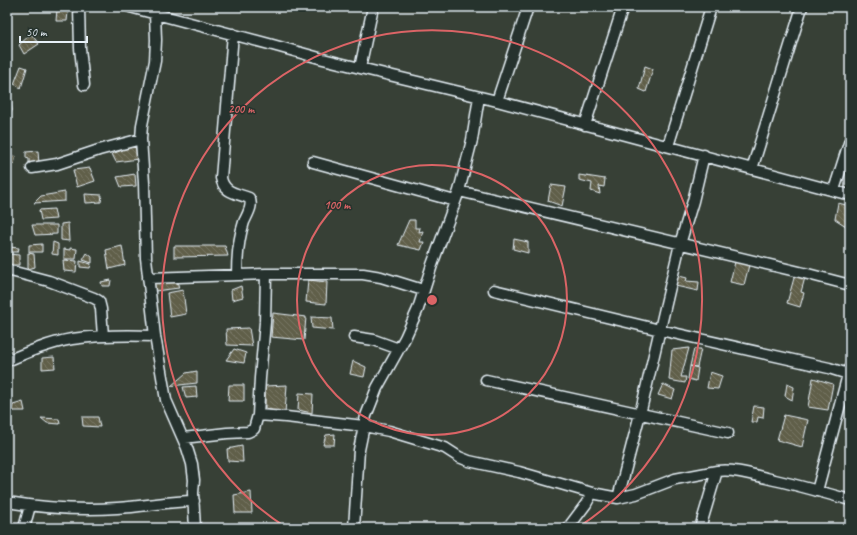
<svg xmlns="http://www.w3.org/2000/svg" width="857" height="535" font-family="Caveat,sans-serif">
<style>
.building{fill:url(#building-back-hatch);stroke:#e8f1f8}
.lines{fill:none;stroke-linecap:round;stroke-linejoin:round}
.minor-casing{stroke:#e8f1f8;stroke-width:13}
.minor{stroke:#26332d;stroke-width:10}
.ring{fill:none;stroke:#db6466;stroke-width:2}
.centre{fill:#db6466;stroke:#26332d;stroke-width:2}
.ring-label{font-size:12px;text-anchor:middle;font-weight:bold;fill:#db6466;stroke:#26332d;stroke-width:3;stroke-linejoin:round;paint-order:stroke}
</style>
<defs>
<pattern id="building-back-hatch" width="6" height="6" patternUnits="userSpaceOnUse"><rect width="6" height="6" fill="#605e4a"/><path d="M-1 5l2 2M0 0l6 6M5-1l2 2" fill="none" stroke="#777665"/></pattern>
</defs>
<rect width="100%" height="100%" fill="#374036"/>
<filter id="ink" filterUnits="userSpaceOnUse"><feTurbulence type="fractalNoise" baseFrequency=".025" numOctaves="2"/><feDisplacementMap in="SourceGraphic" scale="8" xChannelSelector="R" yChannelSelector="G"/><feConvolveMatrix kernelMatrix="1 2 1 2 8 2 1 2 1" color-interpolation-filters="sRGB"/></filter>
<g filter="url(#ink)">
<path class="building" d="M57 9 68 12 67 21H56Z
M31 34 39 44 24 54 19 45Z
M21 66 27 68 21 88 14 84Z
M645 66 653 69 646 92 639 89Z
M10 91 12 111 7 112V92Z
M135 145 138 159 116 162 112 154Z
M38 151 39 164H29V159L26 158V152Z
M16 156 14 164 10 165V157Z
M90 168 95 181 77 187 73 170Z
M135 174 136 186 121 187 117 177Z
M579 175 605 179 604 187 599 186 600 194 591 191 592 183 579 180Z
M551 185 566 187 562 206 548 201Z
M65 192V201L34 203 41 196Z
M85 194 102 195 101 202 86 203Z
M838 203 850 206 846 226 835 219Z
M54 209 56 219 41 220 39 210Z
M409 220H415V228H420L419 232 423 231 420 242H424L421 250 398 245Z
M68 223 69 241 61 240V224Z
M32 225H57V234L35 235Z
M514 239 528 242V253L513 249Z
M53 242 58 244V255L52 254Z
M42 244V252H29V245Z
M122 246 125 265 109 269 106 250Z
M174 246H225L228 256 174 257Z
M9 247 19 248 18 252H9Z
M70 248 77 249 76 259H64V249L70 250Z
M28 253 34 254 35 267 28 269Z
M87 253 92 257V263L83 260Z
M8 254 19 255V265H7Z
M63 260 77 261 76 272 64 271Z
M80 261 91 264 90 268 80 267Z
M735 262 749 265 744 285 730 282Z
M796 271 806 274 801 292 804 293 800 307 787 303Z
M675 275 687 278 686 281 699 282 698 291 671 285Z
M111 280 110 286H102L101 282Z
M308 280 327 282 326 304 306 302Z
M177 281 179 288 155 291 154 282Z
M241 286 243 297 232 300 231 290Z
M183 290 186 314 170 317 167 293Z
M273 313 306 317 304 340 271 337Z
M311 317 332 318 333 330 312 328Z
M249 328 252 346 227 345 226 329Z
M689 348 681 377H686L685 383 669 380 672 350Z
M234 349 246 353 244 363 226 360Z
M694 349H701L697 367 690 366Z
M54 357 55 368 42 369V358Z
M353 361 366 367 364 377 350 374Z
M690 366 698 368 696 381 688 379Z
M197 371V383L171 386 186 373Z
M710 372 722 376 718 389 707 388Z
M813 378 833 384 828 410 808 407Z
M663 384 675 390 672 399 658 395Z
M787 384 794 387 792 400 785 396Z
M229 385H244V401H228Z
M287 385 285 413 265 409V386Z
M196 386 197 397 186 398 183 387Z
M299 393 313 394 312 413 298 410Z
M23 402 25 411H11L13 405Z
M754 406 764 407 763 418 758 417 757 422H751Z
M784 415 808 420 802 447 777 440Z
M82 417H98L100 427 83 426Z
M41 418 59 419 60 424 47 423Z
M335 434 334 445H323L326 435Z
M242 446 243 462 228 461 227 449Z
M251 492 252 513H235L234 495Z"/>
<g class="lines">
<defs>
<path id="minor" d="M79 7 80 48 84 85
M130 7 269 44 323 59 360 68
M373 7 360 68 497 101 850 195
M155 13 156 40 155 61 142 125 141 139 144 183 146 258 155 336 166 400 187 448 192 464 194 480 193 493 195 528
M233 34 221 178C224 193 236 193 249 198 254 205 247 215 244 222 238 240 237 256 237 275
M497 101 528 7
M585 125 623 7
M668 146 711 7
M313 162 455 201
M32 168 57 164 99 150 141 139
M752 169 802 7
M834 190 850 140
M459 191 804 273 850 285
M7 270 49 281 94 298 99 301 101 309 103 336
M148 278 266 274H363L381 277 423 290
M494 290 660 330 829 368 848 374
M354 337 374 340 399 349
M7 361C28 352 49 343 72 339 99 335 128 335 155 336
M486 380 728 433
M258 415 286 417 364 426 389 431 445 448 459 457 469 461 519 472 592 493 618 498 636 494 675 479 717 471
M183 438 227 433 248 432 254 429 258 415 260 378 265 322 266 274
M817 491 850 367
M618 498 641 410 680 244 693 201 704 155
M7 502C44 508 79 511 117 508 143 507 168 501 194 501
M24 528 30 506
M354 528 359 450 366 416 377 388 405 338 418 309 432 265 459 191 472 140 479 97
M568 528 586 504 592 493
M700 528 717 471C734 469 750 474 766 478 794 484 822 492 850 500"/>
</defs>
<use href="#minor" class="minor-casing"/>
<use href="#minor" class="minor"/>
</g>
</g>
<g class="ring">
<circle cx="432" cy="300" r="135"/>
<path d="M287 528A270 270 0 1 1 577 528"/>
</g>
<circle cx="432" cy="300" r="6" class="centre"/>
<g class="ring-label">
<text x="241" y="113">200 m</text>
<text x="337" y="209">100 m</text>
</g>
<rect width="857" height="535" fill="none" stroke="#26332d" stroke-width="24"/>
<rect x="12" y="12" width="833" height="511" fill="none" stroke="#e8f1f8" stroke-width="1.5" filter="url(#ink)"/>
<path d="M20 36v6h67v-6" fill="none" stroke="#e8f1f8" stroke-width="2"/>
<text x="26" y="36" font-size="12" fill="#e8f1f8" stroke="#26332d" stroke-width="3" paint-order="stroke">50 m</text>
</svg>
